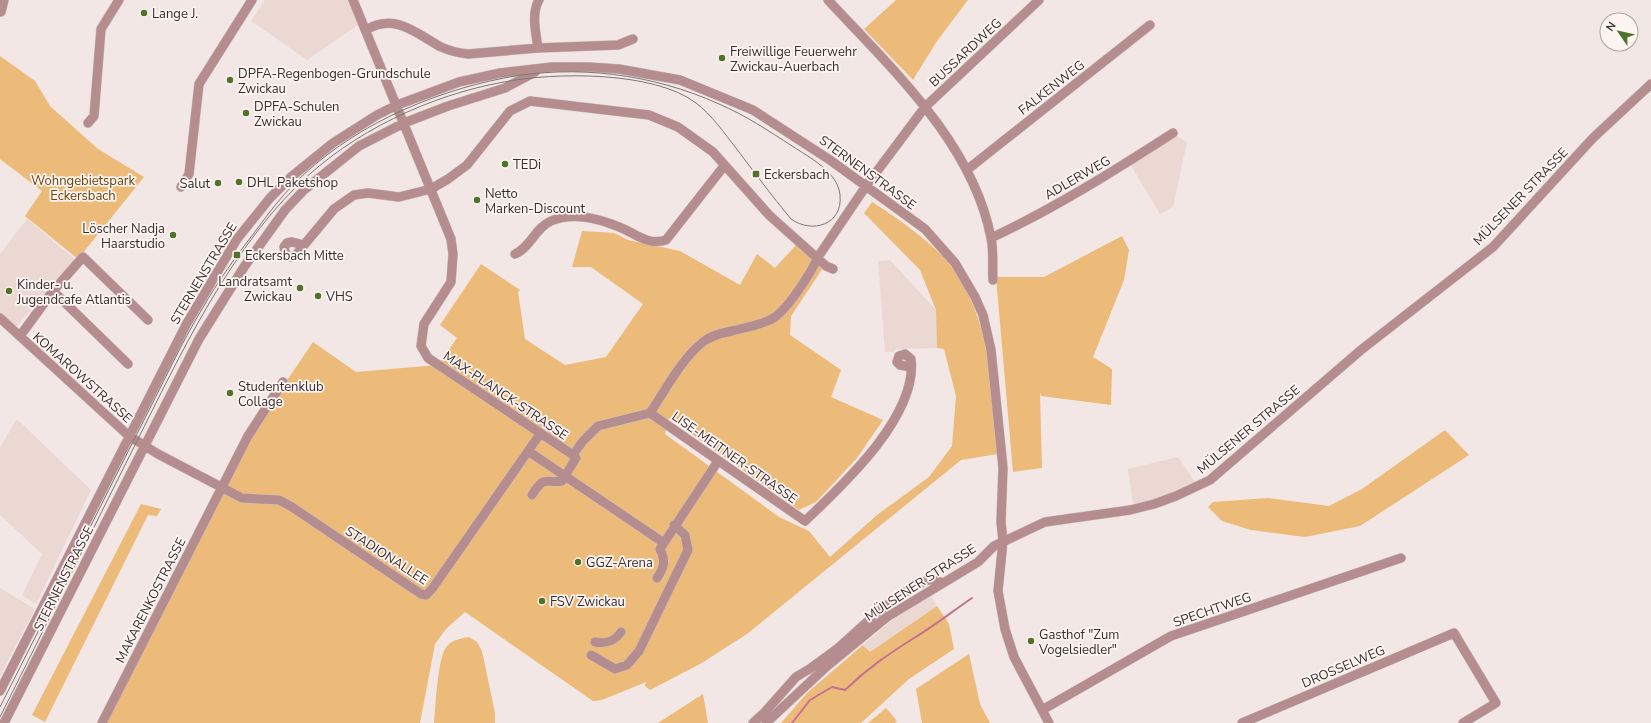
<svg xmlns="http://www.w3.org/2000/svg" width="1651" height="723" font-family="'Nunito Sans',sans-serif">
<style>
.built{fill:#ecd8d3}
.green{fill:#ecba79}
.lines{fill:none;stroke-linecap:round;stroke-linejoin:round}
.stream{stroke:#c47291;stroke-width:2}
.minor-casing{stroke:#ccc2c0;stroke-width:10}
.minor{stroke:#b68d8f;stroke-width:9}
.tram{stroke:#7e7776;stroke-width:1}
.poi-dot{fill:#50732c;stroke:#fef4f2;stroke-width:1.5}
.labels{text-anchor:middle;stroke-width:3.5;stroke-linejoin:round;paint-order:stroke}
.poi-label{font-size:13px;fill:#34302f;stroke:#fef4f2;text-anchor:start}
.street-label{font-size:13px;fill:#34302f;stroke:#fef4f2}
.park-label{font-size:13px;fill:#68450b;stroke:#fef4f2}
</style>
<rect width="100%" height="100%" fill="#f2e7e4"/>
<path class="built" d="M265 0H348L358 25 307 60 251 21Z
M1175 135 1187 142 1173 207 1160 214 1130 164Z
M27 219 76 260 15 328 0 314V254Z
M890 260 936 310 937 348 896 349 893 352H885L878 261Z
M17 419 91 490 36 604 22 595 42 554 0 515V447Z
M1178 457 1195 482 1161 498 1133 504 1128 469Z
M0 588 35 609 0 676Z
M931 596 937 606 870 652 863 645 892 620Z"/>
<path class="green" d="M896 0H968L937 41 913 80 864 29Z
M0 56 35 81 50 106 98 149 144 177 78 259 25 216 42 191 0 159Z
M872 202C896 217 933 243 950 265 992 318 991 390 998 454L961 460 747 634 700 664 650 690 645 686 646 682 602 700 593 701 465 612 446 629 435 644 420 723H106L136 666 254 429 313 342 356 372 438 365 457 338 440 325 481 264 520 290 518 292 525 339 565 365 606 357 643 304 591 267H572L582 231 614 233 628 240 680 251 740 285 757 254 775 268 796 245 823 268 791 316 790 335 841 370 831 397 883 420 857 458 816 502 799 510 669 418 665 434 779 517 809 531 830 557 877 515 929 477 952 446 956 396 944 349 937 348 936 310 920 270 864 213Z
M1122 236 1129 250 1124 280 1093 357 1112 369 1111 405 1041 396 1040 393 1042 468 1013 472 996 277H1044Z
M1445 430 1469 455 1360 526 1305 537 1251 530 1222 521 1208 507 1213 502 1268 498 1329 506 1362 489Z
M141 504 161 509 157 516 148 515 45 722 32 715Z
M937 606 949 624 954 649 909 679 861 723H781L807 693 863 645 870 652Z
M469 637 477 642 482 651 495 713V723H434C436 706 437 658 447 646 452 640 462 638 469 637Z
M969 654 980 704 990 723H922L916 689Z
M703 694 708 723H658Z
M886 708 897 721 895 723H868Z"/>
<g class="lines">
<path class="stream" d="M792 723 810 700 832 687 845 690C868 668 887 655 914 638 934 626 953 611 972 598"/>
<defs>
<path id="minor" d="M353 0 451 239 453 254 451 282 424 324 421 346 428 358 573 455 583 441 598 426 650 413C665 391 682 358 703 342 712 334 728 332 740 329 752 326 765 324 775 317 789 307 811 273 818 257L866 186 925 107 1039 0
M828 0C891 68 973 143 991 238 994 251 992 267 993 280
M1 12 4 0
M366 30C395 12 417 34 441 47 450 51 459 53 468 54L538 48 618 45 633 39
M538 48C536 34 531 13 539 0
M88 123 94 116 101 29 119 0
M968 169 1150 25
M181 187 189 174 199 84 252 0
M991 238C1055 208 1114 171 1173 133
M292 242 304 245 296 255 291 257 286 255 284 247 287 243Z
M304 245 334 209 354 195 368 193 399 197 431 189 448 179 467 165 510 111 530 101 649 115 678 127 713 152 769 215 826 266 833 269
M515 254C531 247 535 228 551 221 574 211 604 220 626 230 640 237 650 245 666 240L724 166
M53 291 128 364
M0 318 129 436 158 454 242 498 279 500 292 507 421 594 426 595 432 589 540 434
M20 336 53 291 83 257 148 320
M650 413 805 521C843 485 918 416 911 359L905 354 899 356 897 362 900 365 911 367
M528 451 664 543
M532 495C545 474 545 484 562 481L576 458
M657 578C664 568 666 561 660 549L718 461
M595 642C606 644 614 642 621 632
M591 655 615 669 627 665 639 651 688 550 685 535 674 525
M0 691 187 323 237 239 270 198 291 177 333 143 377 115 397 105 459 82 500 73 552 67H589L619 69 680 80 753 110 830 160 925 229 955 263 975 297 983 315 991 350 1003 468 1001 522 1003 541 998 591 1005 629 1014 657 1049 723
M1042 710 1171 636 1401 558
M4 723 199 339 244 267 285 210 304 190 359 146 404 123 448 106 505 88 535 72
M102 723 248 436 283 382
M753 723 765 712 796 677 811 668 837 649 878 612 911 588 928 580H936L942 583
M766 723 826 667 887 617 978 562 994 546 1045 522 1130 510 1154 504 1176 496 1210 480 1361 350 1493 247 1593 138 1651 84
M1242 723 1454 633 1496 703 1463 723"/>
</defs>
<use href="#minor" class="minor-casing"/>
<use href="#minor" class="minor"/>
<path class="tram" d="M0 707C49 611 96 514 145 418 164 381 181 344 202 309 218 281 237 255 257 229 268 214 280 198 294 184 349 128 428 93 504 78 576 64 653 74 719 104 745 115 769 131 792 146 809 157 838 172 840 195 843 225 812 234 791 219 772 196 754 172 736 148 724 133 712 115 696 103 654 71 555 72 504 82 430 95 352 132 298 185 227 255 180 355 136 443 90 534 46 626 0 717"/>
</g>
<g class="poi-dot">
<circle cx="144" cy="13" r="4"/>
<circle cx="722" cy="58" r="4"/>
<circle cx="230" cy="80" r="4"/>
<circle cx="246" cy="113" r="4"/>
<circle cx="505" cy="164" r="4"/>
<rect x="752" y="170" width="8" height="8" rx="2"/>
<circle cx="239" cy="182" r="4"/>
<circle cx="218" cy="183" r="4"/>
<circle cx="477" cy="200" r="4"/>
<circle cx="173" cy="235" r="4"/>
<rect x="233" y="251" width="8" height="8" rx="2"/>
<circle cx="300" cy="288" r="4"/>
<circle cx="9" cy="291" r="4"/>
<circle cx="318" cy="296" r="4"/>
<circle cx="230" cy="393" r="4"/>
<circle cx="578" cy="562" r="4"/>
<circle cx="542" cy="601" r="4"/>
<circle cx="1031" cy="641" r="4"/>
</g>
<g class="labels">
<g class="poi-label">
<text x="152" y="18">Lange J.</text>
<text x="730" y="56">Freiwillige Feuerwehr<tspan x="730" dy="15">Zwickau-Auerbach</tspan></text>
<text x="238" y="78">DPFA-Regenbogen-Grundschule<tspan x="238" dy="15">Zwickau</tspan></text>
<text x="254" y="111">DPFA-Schulen<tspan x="254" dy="15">Zwickau</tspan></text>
<text x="513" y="169">TEDi</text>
<text x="764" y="179">Eckersbach</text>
<text x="247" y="187">DHL Paketshop</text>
<text x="210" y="188" text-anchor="end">Salut</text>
<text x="485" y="198">Netto<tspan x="485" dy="15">Marken-Discount</tspan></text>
<text x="165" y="233" text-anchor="end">Löscher Nadja<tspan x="165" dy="15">Haarstudio</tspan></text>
<text x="245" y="260">Eckersbach Mitte</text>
<text x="292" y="286" text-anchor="end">Landratsamt<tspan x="292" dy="15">Zwickau</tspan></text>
<text x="17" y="289">Kinder- u.<tspan x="17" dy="15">Jugendcafe Atlantis</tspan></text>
<text x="326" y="301">VHS</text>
<text x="238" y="391">Studentenklub<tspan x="238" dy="15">Collage</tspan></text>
<text x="586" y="567">GGZ-Arena</text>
<text x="550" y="606">FSV Zwickau</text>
<text x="1039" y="639">Gasthof "Zum<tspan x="1039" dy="15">Vogelsiedler"</tspan></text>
</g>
<g class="street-label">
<text transform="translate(965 52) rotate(-43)" y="5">BUSSARDWEG</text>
<text transform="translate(1051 87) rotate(-38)" y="5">FALKENWEG</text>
<text transform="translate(868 172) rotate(36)" y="5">STERNENSTRASSE</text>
<text transform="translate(1077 177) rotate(-30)" y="5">ADLERWEG</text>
<text transform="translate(1520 196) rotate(-46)" y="5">MÜLSENER STRASSE</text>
<text transform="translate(203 273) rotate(-59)" y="5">STERNENSTRASSE</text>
<text transform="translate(83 377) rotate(42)" y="5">KOMAROWSTRASSE</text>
<text transform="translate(506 395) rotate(34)" y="5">MAX-PLANCK-STRASSE</text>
<text transform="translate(1248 429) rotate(-40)" y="5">MÜLSENER STRASSE</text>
<text transform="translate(735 457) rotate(35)" y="5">LISE-MEITNER-STRASSE</text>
<text transform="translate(387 555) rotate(33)" y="5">STADIONALLEE</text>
<text transform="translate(63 578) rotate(-63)" y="5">STERNENSTRASSE</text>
<text transform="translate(920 582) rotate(-33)" y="5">MÜLSENER STRASSE</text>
<text transform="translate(150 600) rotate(-63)" y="5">MAKARENKOSTRASSE</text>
<text transform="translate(1212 609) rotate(-19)" y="5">SPECHTWEG</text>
<text transform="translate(1343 666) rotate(-23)" y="5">DROSSELWEG</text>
</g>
<g class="park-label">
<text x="83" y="185">Wohngebietspark<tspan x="83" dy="15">Eckersbach</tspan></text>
</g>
</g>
<g transform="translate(1619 32) rotate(304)"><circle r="19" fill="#fef4f2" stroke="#ada6a4"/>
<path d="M0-3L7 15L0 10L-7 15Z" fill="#50732c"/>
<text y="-6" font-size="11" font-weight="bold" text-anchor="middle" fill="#34302f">N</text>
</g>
</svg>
